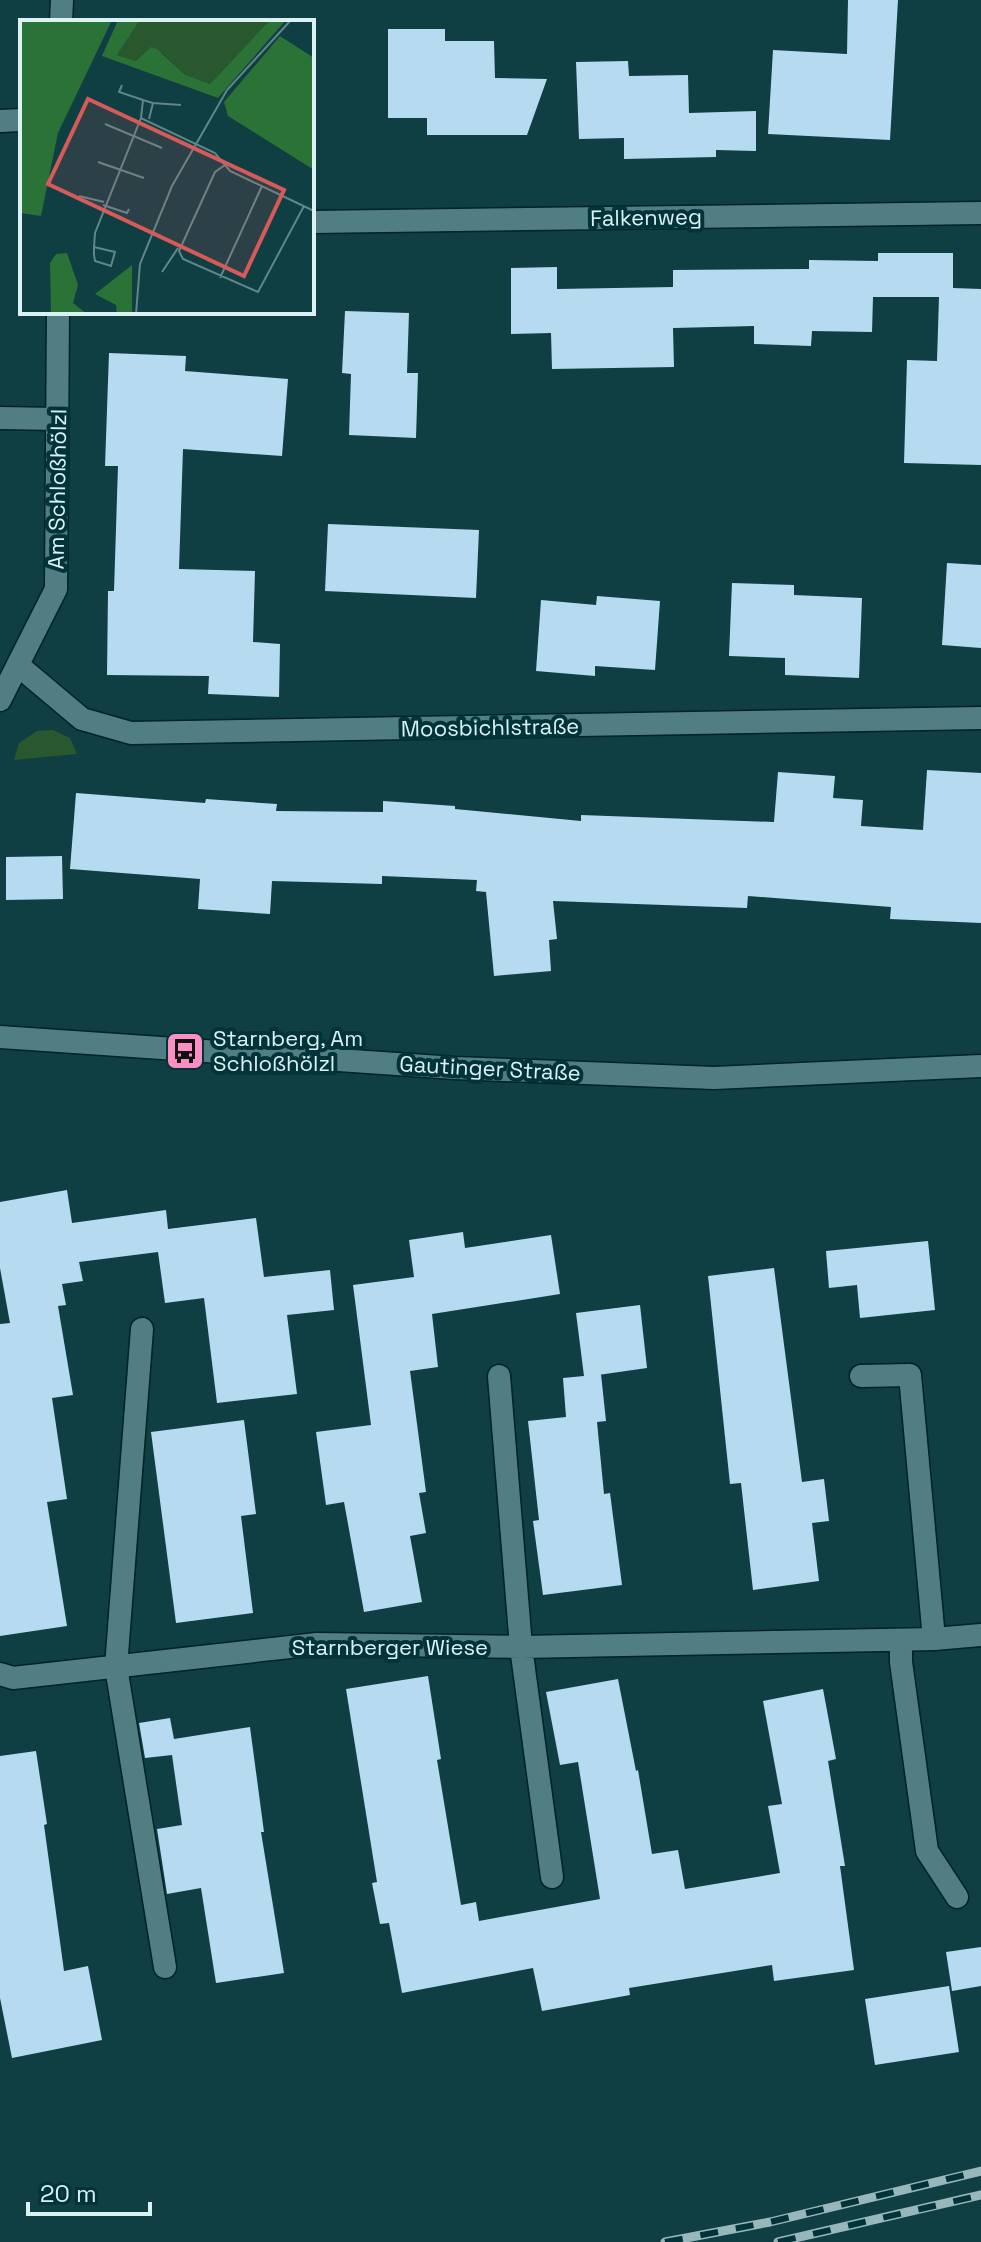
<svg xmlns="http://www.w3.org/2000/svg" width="981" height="2242" font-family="'Space Grotesk',sans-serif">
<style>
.green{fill:#29582f}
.building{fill:#b6dbf1}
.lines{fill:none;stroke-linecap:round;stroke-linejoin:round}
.service-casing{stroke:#012327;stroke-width:25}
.minor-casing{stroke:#012327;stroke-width:25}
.secondary-casing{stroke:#012327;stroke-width:25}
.service{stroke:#517e83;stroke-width:22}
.minor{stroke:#517e83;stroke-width:22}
.secondary{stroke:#517e83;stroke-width:22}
.rail-casing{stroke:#98b7bb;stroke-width:9}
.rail{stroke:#023338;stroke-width:6;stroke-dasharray:18;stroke-linecap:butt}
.labels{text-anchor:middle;stroke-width:8;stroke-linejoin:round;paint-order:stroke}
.street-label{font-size:22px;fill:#dbf2f5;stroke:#023338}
.poi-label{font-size:22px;fill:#dbf2f5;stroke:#023338;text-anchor:start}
.inset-road{fill:none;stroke:#61868a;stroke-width:2}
.view{fill:#d75a5b;fill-opacity:0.15;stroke:#d75a5b;stroke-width:4}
.inset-edge{fill:none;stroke:#dbf2f5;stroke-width:4}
</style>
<rect width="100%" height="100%" fill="#0f3e43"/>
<path class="green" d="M53 730 70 738 77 754 14 760 19 743 37 731Z"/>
<path class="building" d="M848 0H898L890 140 768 134 773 50 847 54Z
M388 29H445V41H494L495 78 547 79 527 135H427V118H388Z
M628 61 629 76 688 75 689 113 756 111V151L716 150V157L624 159V138L579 139 576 62Z
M878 253H953V288L981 289V465L904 463 907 360 937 361 939 297H873L872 332 812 331 811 346 754 344V326L673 328 674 367 552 369 551 333 511 334V268L557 267V289L673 287V270L809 269V260L878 261Z
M345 311 409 313 407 373H418L416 438 349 435 351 374 342 373Z
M109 353 186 356 185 371 288 379 282 456 183 449 179 569 255 571 253 642 280 644 279 697 208 694 209 676 107 675 108 591H114L118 466H105Z
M328 524 479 530 476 598 325 591Z
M947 563 981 565V648L942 645Z
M732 583 794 585V595L862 598 859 678 785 675V658L729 656Z
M597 596 660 601 655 670 595 666V676L536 671 541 600 596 605Z
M927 770 981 773V923L890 919 891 907 748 896 747 908 553 901 557 939 549 940 551 971 494 976 486 892 476 891 477 880 382 876V884L272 881 270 914 198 909 200 879 70 869 76 793 205 803 206 799 277 804 276 811 383 812V801L455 806V809L581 821V815L774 822 778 772 835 776 833 798 863 800 861 826 923 830Z
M62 856 63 899 6 900V857Z
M67 1190 72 1223 166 1210 168 1229 256 1218 264 1277 330 1270 334 1310 287 1315 297 1394 217 1403 204 1298 165 1303 158 1252 79 1262 83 1281 62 1284 66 1305 58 1306 73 1395 52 1398 67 1499 47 1502 67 1626 0 1636V1324L10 1323 0 1268V1202Z
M463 1232 465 1248 551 1235 560 1294 432 1314 438 1367 410 1371 426 1492 419 1493 426 1533 410 1536 422 1602 364 1612 344 1502 326 1505 316 1432 371 1425 353 1285 414 1277 409 1240Z
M928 1241 935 1310 860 1318 857 1285 829 1288 826 1251Z
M774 1268 802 1482 824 1479 829 1521 812 1523 819 1581 753 1590 741 1483 730 1484 708 1276Z
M640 1305 647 1368 598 1375 601 1374 606 1421 597 1422 604 1494 610 1493 622 1585 543 1595 533 1521 539 1520 528 1421 566 1417 563 1378 584 1376 576 1313Z
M244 1420 256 1514 241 1516 253 1613 176 1623 151 1432Z
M428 1676 441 1759 437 1760 461 1905 476 1902 479 1921 600 1899 578 1762 560 1765 546 1692 618 1679 636 1771 638 1770 652 1854 678 1850 685 1889 780 1873 768 1806 782 1804 763 1701 823 1689 836 1759 828 1761 845 1866H840L854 1970 774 1981 772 1965 629 1988 630 1995 542 2011 533 1968 402 1993 389 1923 380 1924 372 1883 377 1882 346 1689Z
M170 1718 174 1739 250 1727 264 1832H261L284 1973 216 1983 201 1888 167 1894 157 1829 182 1825 172 1755 145 1758 139 1723Z
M36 1751 47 1824 44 1825 64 1971 88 1966 102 2040 12 2058 0 1998V1756Z
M981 1947V1986L952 1991 946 1952Z
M949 1986 959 2052 875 2065 865 1999Z"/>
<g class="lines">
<defs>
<path id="service" d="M0 121 22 120
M0 418 58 419"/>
<path id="minor" d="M61 22 62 0
M312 222 981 213
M19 666 82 719 131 733 981 718
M0 700 56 589 58 312
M142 1329 116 1667 165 1967
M499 1376 521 1647 552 1877
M861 1376 910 1375 934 1639
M901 1640V1662L927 1851 957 1897
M0 1674 13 1678 317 1644 521 1647 934 1639 981 1635"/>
<path id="secondary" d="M0 1037 455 1068 714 1078 981 1066"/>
</defs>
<use href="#service" class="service-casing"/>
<use href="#minor" class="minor-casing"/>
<use href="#secondary" class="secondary-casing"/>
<use href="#service" class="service"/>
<use href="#minor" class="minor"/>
<use href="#secondary" class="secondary"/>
<defs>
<path id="rail" d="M665 2242 770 2222 981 2171
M778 2242 981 2195"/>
</defs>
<use href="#rail" class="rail-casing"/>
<use href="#rail" class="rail"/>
</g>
<defs>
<symbol id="bus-square" viewBox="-11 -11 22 22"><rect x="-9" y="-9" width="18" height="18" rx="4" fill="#fc8fc1" stroke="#023338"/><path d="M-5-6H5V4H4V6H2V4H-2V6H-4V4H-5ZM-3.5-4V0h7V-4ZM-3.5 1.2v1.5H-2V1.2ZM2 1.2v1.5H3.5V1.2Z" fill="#111"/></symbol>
</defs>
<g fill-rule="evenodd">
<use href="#bus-square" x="163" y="1029" width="44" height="44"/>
</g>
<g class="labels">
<g class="street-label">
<text transform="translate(646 217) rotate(-1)" y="8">Falkenweg</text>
<text transform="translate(57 489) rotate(-89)" y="8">Am Schloßhölzl</text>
<text transform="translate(490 727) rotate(-1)" y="8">Moosbichlstraße</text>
<text transform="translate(490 1068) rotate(3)" y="8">Gautinger Straße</text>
<text x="390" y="1655">Starnberger Wiese</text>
</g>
<g class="poi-label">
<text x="213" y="1046">Starnberg, Am<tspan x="213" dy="25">Schloßhölzl</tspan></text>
</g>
</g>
<g transform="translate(20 20)">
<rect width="294" height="294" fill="#0f3e43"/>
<path d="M120 0H250L190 64 164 54 142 33 116 41 97 35Z" fill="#29582f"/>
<path d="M0 0H92L38 113 21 196 0 193ZM98 0H120L97 35 116 41 131 27 137 29 164 54 190 64 250 0H266L198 78 82 36ZM260 16 294 38V150L208 96 204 82ZM47 233 58 265 53 283 67 294H31L30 243 36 234ZM112 245V294H97L96 285 75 274Z" fill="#2b7236"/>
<path class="inset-road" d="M102 65 99 72 123 80M133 83 161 85M121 98 123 80 133 83 129 99M85 104 142 128M78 142 124 158M205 145 195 152 159 231 163 239 238 272 284 186M59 176 84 182M83 185 107 193 109 189M74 227 95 232 91 246 75 241 74 235V227L75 213 121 98 195 133 210 151 294 191M142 252 158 228M200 258 242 166M116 294 120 244 152 166 207 70 271 0"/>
<path class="view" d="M68 79 264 170 224 256 28 164Z"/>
<rect width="294" height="294" class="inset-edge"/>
</g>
<path d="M28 2202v12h122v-12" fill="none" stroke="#dbf2f5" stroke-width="4"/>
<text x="40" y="2202" font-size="24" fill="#dbf2f5" stroke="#023338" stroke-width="6" paint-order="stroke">20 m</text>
</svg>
